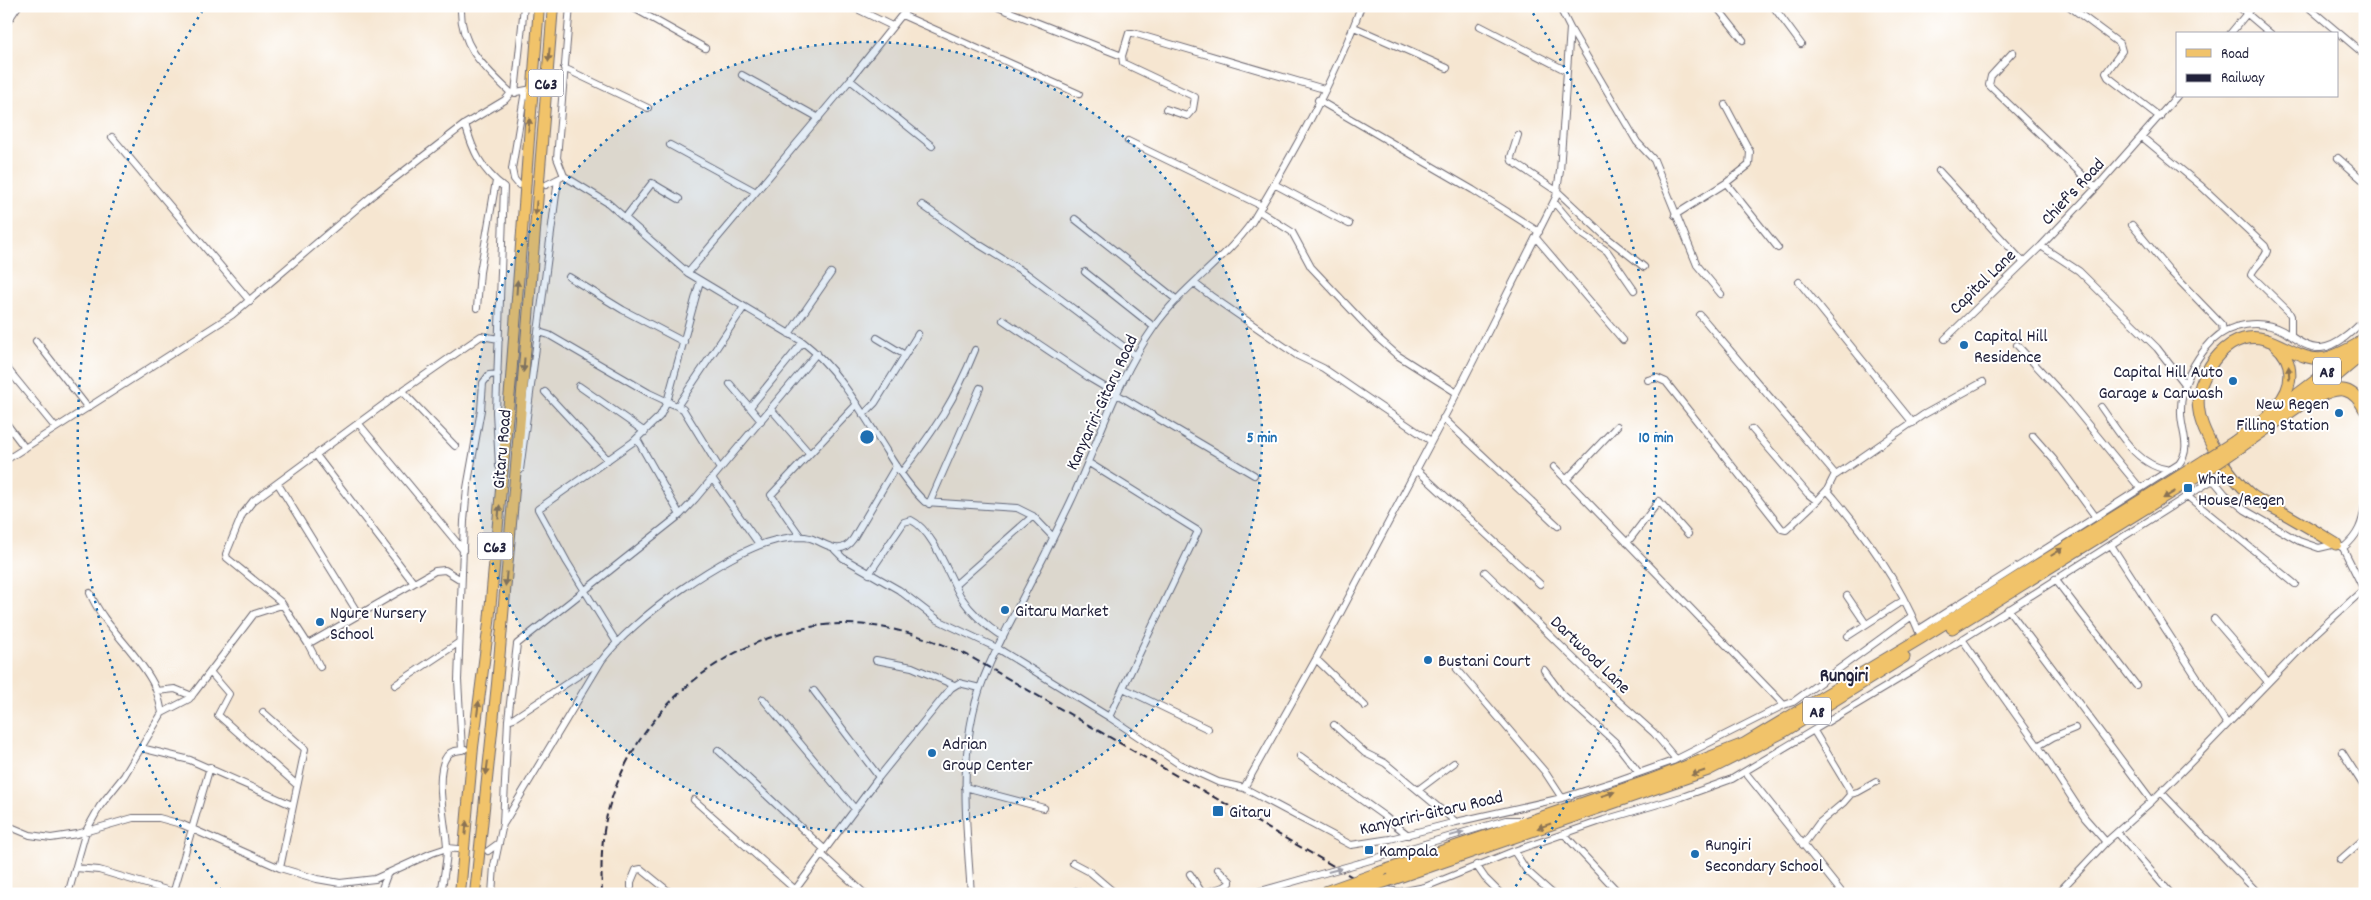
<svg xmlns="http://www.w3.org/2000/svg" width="2371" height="900" font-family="Dekko,sans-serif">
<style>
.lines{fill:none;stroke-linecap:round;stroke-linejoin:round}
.street-casing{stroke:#6c6770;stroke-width:8}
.primary-casing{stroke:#6c6770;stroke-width:12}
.highway-casing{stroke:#6c6770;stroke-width:13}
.street{stroke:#fff;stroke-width:6}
.primary{stroke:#f1c36a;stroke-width:10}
.highway{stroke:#f1c36a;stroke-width:11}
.rail{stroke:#22223b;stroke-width:2;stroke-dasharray:8 4;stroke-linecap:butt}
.street-bridge-casing{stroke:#6c6770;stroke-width:8;stroke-linecap:butt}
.highway-bridge-casing{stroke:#6c6770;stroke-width:13;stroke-linecap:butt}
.street-bridge{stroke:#fff;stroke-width:6}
.highway-bridge{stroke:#f1c36a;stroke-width:11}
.oneway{fill:#8a7252}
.oneway2{fill:#9c9ca7}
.ring{fill:none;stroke:#1f6fb2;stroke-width:2.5;stroke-dasharray:2.5 5}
.poi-dot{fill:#1f6fb2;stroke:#fff;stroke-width:2}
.labels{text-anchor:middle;stroke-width:4;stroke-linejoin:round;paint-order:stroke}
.shield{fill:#fff;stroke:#646476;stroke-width:1}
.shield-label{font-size:16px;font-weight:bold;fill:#22223b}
.street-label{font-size:18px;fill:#22223b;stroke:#fff}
.poi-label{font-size:18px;fill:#22223b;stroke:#fff;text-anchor:start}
.neighbourhood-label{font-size:19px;font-weight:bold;fill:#22223b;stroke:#fff}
.centre{fill:#1f6fb2;stroke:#fff;stroke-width:2.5}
.ring-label{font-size:15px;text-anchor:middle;font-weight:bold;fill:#1f6fb2;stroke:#fff;stroke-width:4;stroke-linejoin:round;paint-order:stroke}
</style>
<rect width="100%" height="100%" fill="#fff"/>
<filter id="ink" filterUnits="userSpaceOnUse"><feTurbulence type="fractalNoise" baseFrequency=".02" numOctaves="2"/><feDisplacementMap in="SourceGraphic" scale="10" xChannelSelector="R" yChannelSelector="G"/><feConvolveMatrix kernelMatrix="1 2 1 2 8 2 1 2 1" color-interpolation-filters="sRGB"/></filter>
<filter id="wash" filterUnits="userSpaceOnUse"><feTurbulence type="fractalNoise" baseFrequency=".0096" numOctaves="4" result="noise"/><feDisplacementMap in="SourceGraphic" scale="20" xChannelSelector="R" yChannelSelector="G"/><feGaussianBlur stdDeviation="1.12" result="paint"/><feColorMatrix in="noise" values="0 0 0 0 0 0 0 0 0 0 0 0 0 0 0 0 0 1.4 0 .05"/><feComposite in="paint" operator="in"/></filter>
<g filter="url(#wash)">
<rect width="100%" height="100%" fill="#f6e6d1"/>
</g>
<g filter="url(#ink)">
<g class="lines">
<defs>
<path id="street" d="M461 6C459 46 485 68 511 93L532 89
M570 6 557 158 564 176 608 203 688 273 803 342C840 371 862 413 887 452 898 470 910 488 925 502L1017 508 1033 516 1053 537
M630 6 705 48
M851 6 892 26
M995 6 1122 56
M1716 6 1743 40
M1773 6 1801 44
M2069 6 2120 44 2122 51 2106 73 2108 77 2160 117
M2238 6 2271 34
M2307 6 2365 55
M902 15 1079 94
M6 24 18 6
M1480 26 1567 71
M1354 27 1447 68
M1570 28 1637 142 1654 160 1697 265 1721 294
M2230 34 2253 6
M2013 52 1991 76 1989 85 2096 188
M564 68 648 108
M742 75 819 118
M850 80 932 146
M515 93 524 6
M2177 96 2096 188 2041 246 2079 271 2157 348 2185 384
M1318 100 1473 190 1539 232
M1166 109 1187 116 1193 109 1195 97 1123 63 1122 56 1129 33H1133L1324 89
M465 124C473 151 481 170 504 187L496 412 499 466
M1518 135 1511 157 1512 161 1558 192 1605 236 1644 267
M112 137 250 301
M2142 137 2200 185 2265 246 2267 251C2264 261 2254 266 2251 275L2289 312 2291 316V336
M1128 141 1262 206
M670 145 756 192
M2338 158 2365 182
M1939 171 2023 262
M1726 183 1778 248
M1274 184 1349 224
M519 185 514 179 512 169 525 91
M546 185 560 178
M1554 202 1579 232 1607 251 1634 290
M922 205 967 237 1027 274 1136 356
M1259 211 1292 232 1311 267 1379 339 1397 355 1457 393
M1675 215 1726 183 1749 165 1750 152 1725 105
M625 218 652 183 679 199
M1075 219 1177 300
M2132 225 2169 270 2222 325 2223 332
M1536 238 1623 340
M1085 272 1154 327
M688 273 850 80 909 6
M569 277 623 310 684 342
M1799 282 1913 423
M1194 283 1211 296 1298 356 1323 368 1431 441
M477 308 480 272 496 181
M1700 315 1835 474 1827 490
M1003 320 1091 379 1254 475
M539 332 549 335 649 393 683 409 720 469
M789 334 831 273
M877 338 905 355
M1945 339 2041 246
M36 341 88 408
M2017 345 2067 399 2140 488
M6 367 55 427
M1648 380 1657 378 1666 382 1782 529 1786 530 1817 501
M730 384 761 421
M579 386 645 432
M402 391 455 446
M545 392 608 460
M678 405 744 307
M750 407 803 342
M2101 407C2119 432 2137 467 2170 470
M771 409 809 453
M863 415 875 403 918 334
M1443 418 1558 526
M6 423 25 448
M359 424 463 550
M1752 429 1808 494 1817 501 1827 490 1834 498C1868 539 1899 582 1919 632
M2033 436 2054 460 2095 516
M637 439 680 515
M316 455 413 582
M6 460 232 315 373 195 465 124 505 100 511 93
M1089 463 1198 531 1109 717
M1554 467 1784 705 1793 702 1912 616
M1416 469 1540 584
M520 470 558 179
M901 473C934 431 955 400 975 350
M1836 475 1923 415 1983 382
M712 478 759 544
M1566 480 1617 426
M278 484 359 615
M2187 496 2295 584
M929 504 980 388
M801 537 771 495 857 404
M1627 543 1659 501 1688 534
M2111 545 2227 724
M2343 548C2358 536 2363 523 2365 504
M835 550 843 558 899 590 938 620 997 648 1109 717 1179 764 1218 782 1244 788 1351 845 1390 839 1456 822 1562 798 1619 780 1673 761 1784 705
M1485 572 1605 689 1654 733 1675 758
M869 574 904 522 911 520C934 531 948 575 961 597 972 614 986 626 1003 637
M2055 579 2136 685
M461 580 445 570 435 571 308 644 281 602 227 558 226 554 242 515 253 501 402 391 481 336 499 339
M955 585 1033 516
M90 593C104 627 136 650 153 683 158 692 160 703 162 713
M1847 596 1866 624
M2008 609 2152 801
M2214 619 2268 682
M1918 630 2179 464C2192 447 2181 432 2181 413 2180 386 2194 360 2212 341 2230 323 2261 319 2283 331 2294 338 2307 349 2321 348 2337 347 2354 330 2365 319
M1848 636 1904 600
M1962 639 2038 746 2085 818 2106 842
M617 643 567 562 538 509 633 442 660 416 667 402 700 281
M308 644 320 667
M1316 659 1365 706
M876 660 912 667 954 685
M1457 669 1545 772 1562 798
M1544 670 1562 694 1615 742 1639 773
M211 673 229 694 218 715 297 785
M395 685 458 643
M1123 688 1208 729
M157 691 175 689 192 696
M814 691 879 777
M763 699 855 809
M263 712 305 749 280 868
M508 720 514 718 599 662
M1334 725 1365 753 1385 763 1456 822
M2038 746 2053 737 2075 728
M141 748 190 760 292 805
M462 750 458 680 464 521 467 488 481 410 483 383 489 375 498 374
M718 750 824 849
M2342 752 2365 788
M1300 756 1384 816 1408 835
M1745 772 1843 894
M965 787 1044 808
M1244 788 1316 659 1457 393 1556 197 1560 171 1570 28 1559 6
M1418 790 1454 763
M2161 792 2259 894
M1850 794 1858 792 1876 782
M694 800 800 894
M504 823 602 660C632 619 726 552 776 540 786 538 799 535 810 538 826 543 840 558 853 539L896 466
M6 825 30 835 51 838 77 834 133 818H159L181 824 280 868 317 879 340 883 375 879 432 853 447 848 458 849
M2117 832 2171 894
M1564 834 1620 894
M1803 845 1819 823 1843 803 1850 795 1849 789 1814 731
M488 851 499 843
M1514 851 1527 871 1553 894
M821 854 865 894
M2340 860 2365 838
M1073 863 1090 872 1116 894
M1360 863 1506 820H1523
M1476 865 1485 878 1501 894
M76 868 99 870 173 892
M1190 874 1202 893
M631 887V882L636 870 641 869 672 894
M795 890 879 777 951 688 959 683 980 688
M1076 891 1081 894
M68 894 86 831 100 806 124 776 162 713 189 699 194 693 254 614 282 605
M173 894 210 767
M380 894 387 875
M441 894C443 879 447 863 447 848 447 828 431 767 450 753 454 750 460 751 465 749
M492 894 494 866 503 824 508 720 517 644 680 515 695 499 817 353
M971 894C967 834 960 772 973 713 981 676 1000 642 1017 609 1036 573 1054 537 1071 501 1098 443 1117 379 1154 327 1182 287 1224 261 1252 222 1291 157 1336 78 1361 6
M1200 894 1224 887 1230 883V881L1218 869
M1250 894 1310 877
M1381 894 1387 890 1400 892 1425 887 1514 851 1604 820 1682 797 1732 779 1914 670 2211 481 2215 482 2225 494 2245 510 2299 541 2319 548 2336 544 2343 548 2365 592
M2057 894 2106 842 2152 801 2192 761 2317 632 2365 588"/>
<path id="primary" d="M460 894 473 747 489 623 511 378 539 6
M475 894 497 684 517 455 553 6"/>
<path id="highway" d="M2275 345C2295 361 2294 387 2277 405
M2318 397C2340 385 2353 387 2365 410
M2234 442 2326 373 2365 337
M2242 446 2309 399 2365 352
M2336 544C2320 534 2303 524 2287 515 2275 508 2261 503 2250 494 2231 478 2202 436 2199 411 2197 400 2199 388 2204 378 2211 361 2225 344 2243 339 2273 330 2296 364 2326 358 2337 356 2348 349 2358 344
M1952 628 2210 468
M1381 872 1651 780 1744 744 1921 638 2204 461
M1390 880 1708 770 1783 732 1904 657"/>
</defs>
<use href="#street" class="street-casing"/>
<use href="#primary" class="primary-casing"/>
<use href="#highway" class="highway-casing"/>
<use href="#street" class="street"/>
<use href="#primary" class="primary"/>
<use href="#highway" class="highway"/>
<path class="rail" d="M602 894C601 868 601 840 607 815 631 717 718 640 817 626 868 618 922 634 967 655L1382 894"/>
<defs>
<path id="street-bridge" d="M1310 877 1360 863"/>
<path id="highway-bridge" d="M2204 461 2234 442
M2210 468 2242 446
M1325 892 1381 872
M1348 894 1390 880"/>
</defs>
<use href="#street-bridge" class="street-bridge-casing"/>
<use href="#highway-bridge" class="highway-bridge-casing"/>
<use href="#street-bridge" class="street-bridge"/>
<use href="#highway-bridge" class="highway-bridge"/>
</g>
<defs><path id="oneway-solid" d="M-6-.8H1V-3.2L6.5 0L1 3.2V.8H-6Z" transform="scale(1.25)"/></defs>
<g class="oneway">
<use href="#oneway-solid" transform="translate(549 55) rotate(95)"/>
<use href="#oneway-solid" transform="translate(529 125) rotate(-85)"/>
<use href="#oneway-solid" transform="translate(536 208) rotate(94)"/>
<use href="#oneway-solid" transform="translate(517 287) rotate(-86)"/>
<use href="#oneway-solid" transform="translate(524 365) rotate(94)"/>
<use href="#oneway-solid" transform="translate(2289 373) rotate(-93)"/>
<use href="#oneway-solid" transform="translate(2169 495) rotate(149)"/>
<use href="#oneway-solid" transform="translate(499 512) rotate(-85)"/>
<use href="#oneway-solid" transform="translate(2057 552) rotate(-32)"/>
<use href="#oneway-solid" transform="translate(506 579) rotate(95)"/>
<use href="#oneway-solid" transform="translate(478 708) rotate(-83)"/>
<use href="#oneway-solid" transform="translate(487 768) rotate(97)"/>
<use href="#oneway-solid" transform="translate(1698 773) rotate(161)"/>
<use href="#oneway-solid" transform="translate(1608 794) rotate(-18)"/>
<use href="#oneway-solid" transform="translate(1544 826) rotate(161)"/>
<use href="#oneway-solid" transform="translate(466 828) rotate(-85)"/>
</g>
<g class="oneway2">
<use href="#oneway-solid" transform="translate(1457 834) rotate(-16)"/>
<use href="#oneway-solid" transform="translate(1335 870) rotate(-15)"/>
</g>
</g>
<circle cx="867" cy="437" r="395" fill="#1f6fb2" fill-opacity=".12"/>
<g class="ring">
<circle cx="867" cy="437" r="395"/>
<path d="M221 890A789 789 0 0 1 205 7M1529 7A789 789 0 0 1 1513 890"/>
</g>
<g class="poi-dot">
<circle cx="1964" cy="345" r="5"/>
<circle cx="2233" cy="381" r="5"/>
<circle cx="2339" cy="413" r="5"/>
<rect x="2183" y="483" width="10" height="10" rx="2.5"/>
<circle cx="1005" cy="610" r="5"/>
<circle cx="320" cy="622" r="5"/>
<circle cx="1428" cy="660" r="5"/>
<circle cx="932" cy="753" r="5"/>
<rect x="1212" y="805" width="12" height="12" rx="2.5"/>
<rect x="1364" y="845" width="10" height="10" rx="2.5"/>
<circle cx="1695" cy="854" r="5"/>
</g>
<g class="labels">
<g class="shield">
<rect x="528.5" y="69.5" width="35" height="27" rx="4"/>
<rect x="2313" y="357.5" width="28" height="27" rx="4"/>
<rect x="477.5" y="532.5" width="35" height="27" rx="4"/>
<rect x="1803" y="697.5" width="28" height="27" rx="4"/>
</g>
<g class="shield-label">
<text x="546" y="89">C63</text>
<text x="2327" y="377">A8</text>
<text x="495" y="552">C63</text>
<text x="1817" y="717">A8</text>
</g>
<g class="street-label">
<text transform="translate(2072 191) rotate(-47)" y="6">Chief's Road</text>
<text transform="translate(1982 281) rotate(-44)" y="6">Capital Lane</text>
<text transform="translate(1101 402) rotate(-65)" y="6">Kanyariri-Gitaru Road</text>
<text transform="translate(501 449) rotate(-85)" y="6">Gitaru Road</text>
<text transform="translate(1591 654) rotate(44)" y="6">Dartwood Lane</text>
<text transform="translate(1431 812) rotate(-13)" y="6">Kanyariri-Gitaru Road</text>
</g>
<g class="poi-label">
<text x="1974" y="341">Capital Hill<tspan x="1974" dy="21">Residence</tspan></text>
<text x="2223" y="377" text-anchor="end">Capital Hill Auto<tspan x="2223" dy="21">Garage &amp; Carwash</tspan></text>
<text x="2329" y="409" text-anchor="end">New Regen<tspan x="2329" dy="21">Filling Station</tspan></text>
<text x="2198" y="484">White<tspan x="2198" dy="21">House/Regen</tspan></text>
<text x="1015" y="616">Gitaru Market</text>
<text x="330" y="618">Ngure Nursery<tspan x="330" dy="21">School</tspan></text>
<text x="1438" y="666">Bustani Court</text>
<text x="942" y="749">Adrian<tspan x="942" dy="21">Group Center</tspan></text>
<text x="1229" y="817">Gitaru</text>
<text x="1705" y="850">Rungiri<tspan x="1705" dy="21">Secondary School</tspan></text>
<text x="1379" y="856">Kampala</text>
</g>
<g class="neighbourhood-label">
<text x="1844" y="681">Rungiri</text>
</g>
</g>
<circle cx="867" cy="437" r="8" class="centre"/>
<g class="ring-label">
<text x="1262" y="442">5 min</text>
<text x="1656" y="442">10 min</text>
</g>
<rect width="2371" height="900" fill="none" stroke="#fff" stroke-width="25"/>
<rect x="2176" y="32" width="162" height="65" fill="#ffffff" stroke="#a7a7b1"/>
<rect x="2186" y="49" width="25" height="8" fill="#f1c36a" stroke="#a7a7b1"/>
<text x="2221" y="58" font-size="15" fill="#22223b">Road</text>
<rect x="2186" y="74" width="25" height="8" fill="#22223b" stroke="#a7a7b1"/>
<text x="2221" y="82" font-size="15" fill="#22223b">Railway</text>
</svg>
